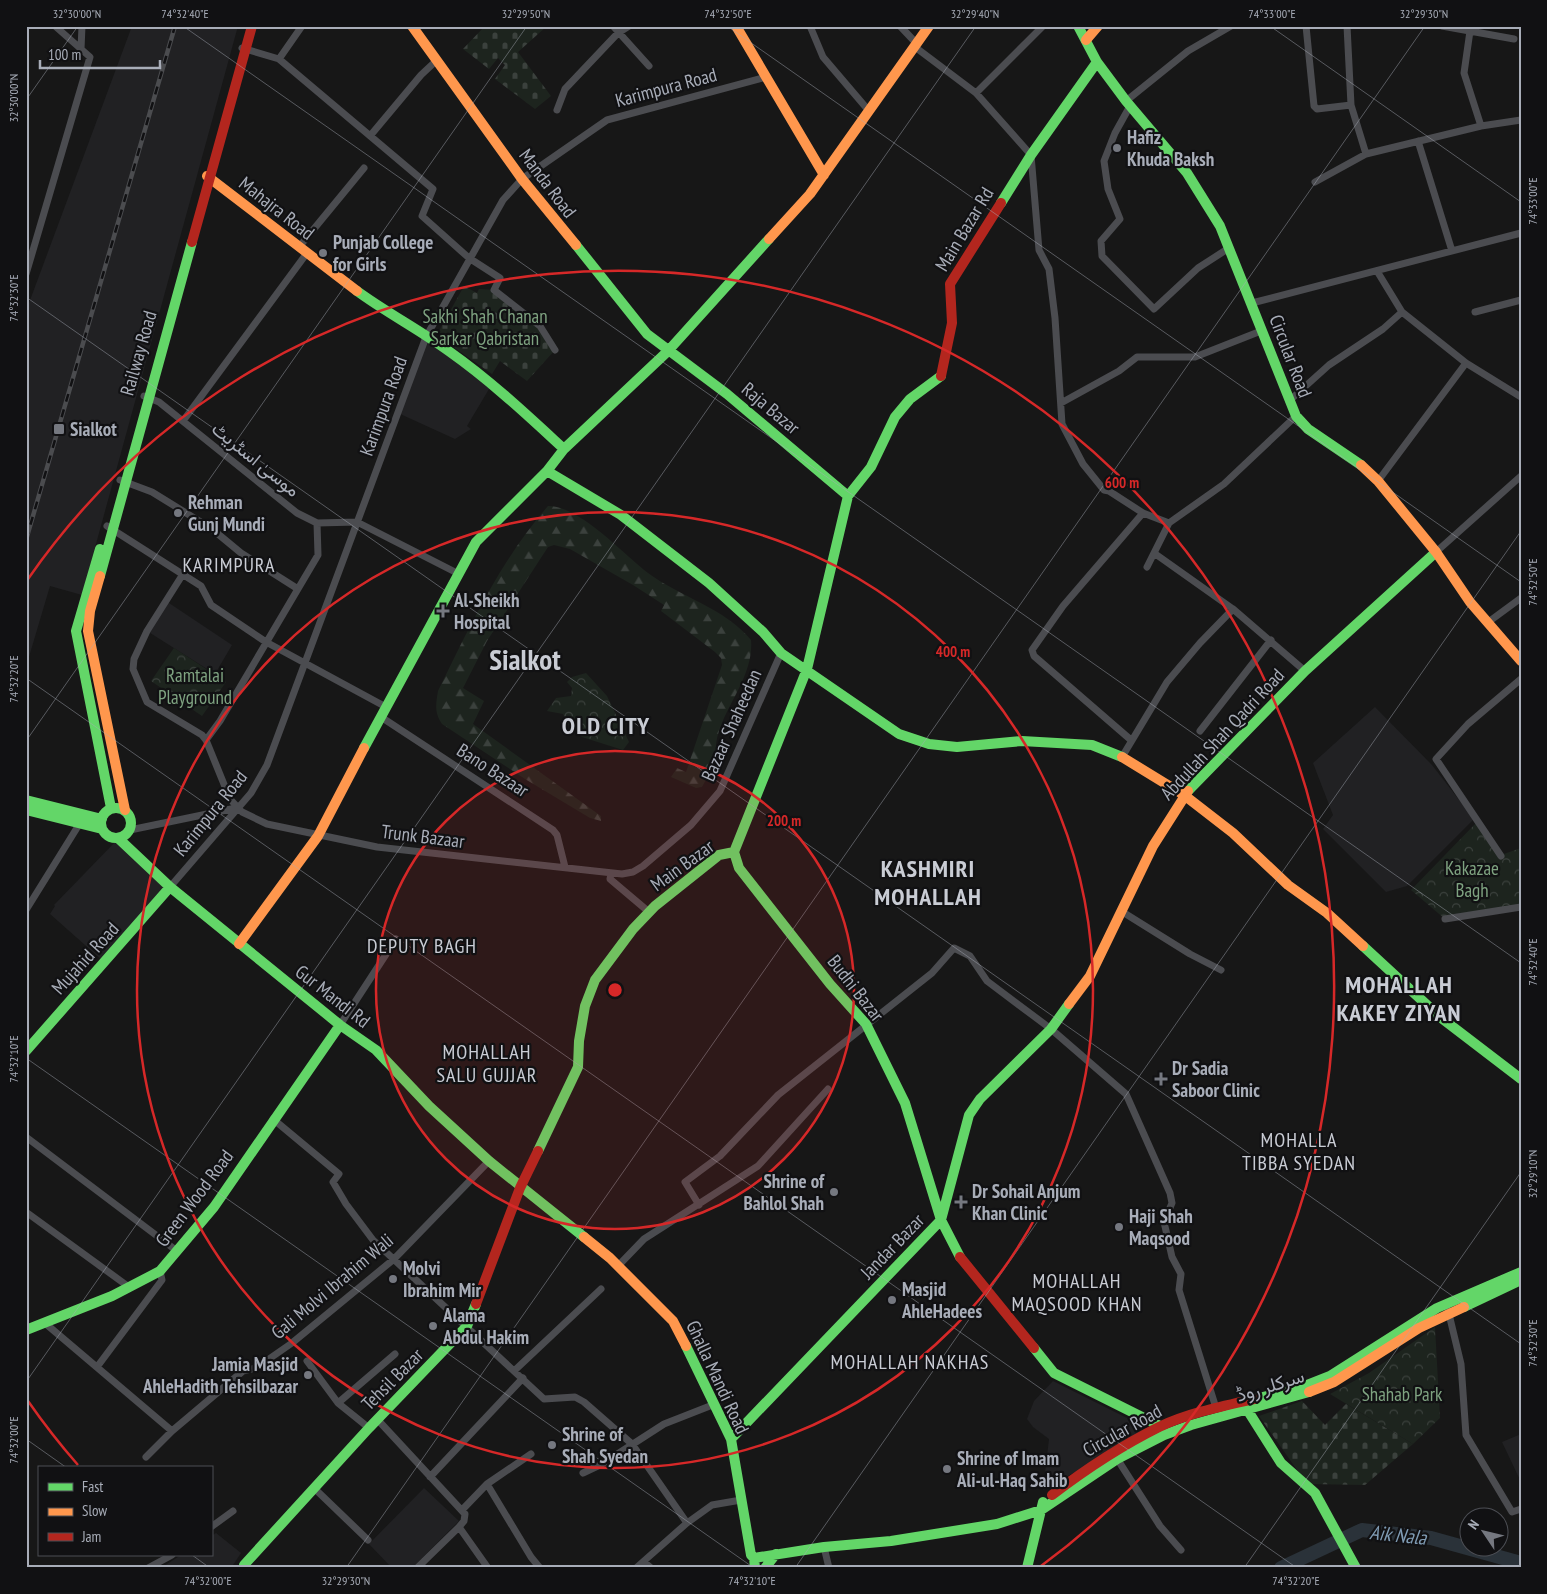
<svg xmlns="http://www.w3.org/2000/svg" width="1547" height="1594" font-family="'PT Sans Narrow',Vazirmatn,sans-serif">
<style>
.built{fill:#212123}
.forest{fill:url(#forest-firs)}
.cemetery{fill:url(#cemetery-stones)}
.park{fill:url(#park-crowns)}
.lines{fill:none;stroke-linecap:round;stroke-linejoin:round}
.river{stroke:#2a3239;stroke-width:14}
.street{stroke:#4b4c50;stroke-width:7}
.fast{stroke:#63d668;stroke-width:10}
.slow{stroke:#ff974d;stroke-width:10}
.jam{stroke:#b3261e;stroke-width:10}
.rail-casing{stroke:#4b4c4f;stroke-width:4.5}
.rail{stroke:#111113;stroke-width:2.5;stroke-dasharray:8;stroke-linecap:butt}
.ticks{fill:none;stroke:#a8adb8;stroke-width:1;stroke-opacity:0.45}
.ring{fill:none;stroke:#d62828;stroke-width:2.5}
.poi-dot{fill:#757880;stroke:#111113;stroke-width:2}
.labels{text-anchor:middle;stroke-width:4.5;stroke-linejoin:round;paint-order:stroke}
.street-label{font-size:19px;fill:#a8adb8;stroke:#111113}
.poi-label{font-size:19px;font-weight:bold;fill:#a8adb8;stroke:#111113;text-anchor:start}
.park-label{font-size:19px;fill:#7fa381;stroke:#111113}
.neighbourhood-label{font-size:20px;letter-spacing:1px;fill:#c9ccd4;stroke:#111113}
.water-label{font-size:20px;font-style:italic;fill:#7f9bb3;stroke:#111113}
.district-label{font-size:24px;font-weight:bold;letter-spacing:1px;fill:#c9ccd4;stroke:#111113}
.town-label{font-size:29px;font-weight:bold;fill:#c9ccd4;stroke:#111113}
.centre{fill:#d62828;stroke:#111113;stroke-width:2.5}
.ring-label{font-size:15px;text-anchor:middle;font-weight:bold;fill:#d62828;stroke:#111113;stroke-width:4.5;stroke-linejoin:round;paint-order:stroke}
.neatline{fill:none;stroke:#a8adb8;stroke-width:2}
.ticks-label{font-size:12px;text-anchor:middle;fill:#a8adb8}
</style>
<defs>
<pattern id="forest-firs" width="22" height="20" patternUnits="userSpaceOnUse" patternTransform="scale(1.25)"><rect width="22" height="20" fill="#1d241e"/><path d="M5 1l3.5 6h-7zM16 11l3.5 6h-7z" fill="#3b413d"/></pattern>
<pattern id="cemetery-stones" width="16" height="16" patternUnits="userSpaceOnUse" patternTransform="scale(1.25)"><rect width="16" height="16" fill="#1d241e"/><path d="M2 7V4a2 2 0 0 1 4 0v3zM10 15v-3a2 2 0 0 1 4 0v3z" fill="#3b413d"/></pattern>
<pattern id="park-crowns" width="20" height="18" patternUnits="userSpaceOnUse" patternTransform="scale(1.25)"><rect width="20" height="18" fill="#1d241e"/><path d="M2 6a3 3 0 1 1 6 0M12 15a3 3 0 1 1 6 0" fill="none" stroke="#3b413d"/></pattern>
</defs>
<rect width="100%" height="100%" fill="#171717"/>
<path class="built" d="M132 26H238L82 595 50 586 26 667V311Z
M426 337 492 384 467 426 471 429 455 439 398 413Z
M166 601 232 645 215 674 147 631Z
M1375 707 1432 765 1474 819 1407 886 1386 892 1323 829 1333 815 1313 763Z
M117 840 167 888 103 961 50 914 55 906 54 905Z
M1053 1381 1131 1420 1141 1435 1043 1490 1049 1439 1033 1427 1027 1419 1034 1401Z
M1521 1434V1482L1502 1442Z
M424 1488 459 1521 412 1568H392L369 1544Z
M216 1533 241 1553 231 1568H161L181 1555H211V1536Z"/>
<path class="forest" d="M548 506C580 506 622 553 648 573 680 597 725 608 751 640 755 684 708 721 717 760L702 787 696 788 671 777 677 768 686 772 722 665 721 658 715 652 661 611 664 605 633 585 570 549 554 545 548 547 487 641 463 688 484 701 473 724 601 816V821L590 818 525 779 442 724C434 712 436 704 438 691 470 626 500 561 548 506Z"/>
<path class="cemetery" d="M485 26H547L518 52 551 96 535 109 495 79 505 65 498 58 489 69 463 49Z
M464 286 477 293 479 289 494 290 540 326 555 350 527 381 500 361 492 374 439 337V331Z
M1302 1401 1325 1425 1346 1404 1413 1444 1365 1485 1307 1484 1259 1416Z"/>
<path class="park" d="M174 648 226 682 202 716 151 681Z
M586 673 607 696 629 742 623 750 582 737 571 730 563 714 547 711 556 698 571 696 572 688 567 682 572 677Z
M1477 822 1501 855 1521 848V909L1445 919 1411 890Z
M1435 1327 1440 1418 1413 1444 1330 1394 1369 1373Z"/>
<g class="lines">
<path class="river" d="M1281 1568 1362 1530 1431 1538 1521 1563"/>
<path class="street" d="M613 26 649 66
M810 26 823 57 869 111
M900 26 917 44
M1306 26 1314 106 1317 109 1351 105
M1347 26 1351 105 1366 154
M1442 26 1514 39
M1470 31 1464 73 1481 126
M915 47 976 93 1031 155 1039 250 1049 269 1055 318 1062 424 1083 464 1104 490 1109 491 1143 513 1169 523
M242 48 279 59 433 189 422 216 469 258 500 278 494 290 540 326 555 350
M81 49 82 26
M279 59 302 26
M976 93 1043 26
M1126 101 1188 51 1231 26
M1130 106 1115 133 1104 161 1108 189 1120 219 1101 241 1102 256 1154 309 1198 268 1229 248
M557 110 565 89 618 33 629 26
M370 136 421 75 437 60
M1418 141 1452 251
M1315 182 1366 154 1481 126 1521 120
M299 247 364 168
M1377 271 1402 312 1466 363 1521 397
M26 274 90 57 55 26
M1252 303 1521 233
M1475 312 1521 300
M144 396 159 402 297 513 317 523 357 522 459 574
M1289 401 1329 365 1383 329 1402 312
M1061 403 1119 371 1137 357H1195L1261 331
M183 421 307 253
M120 480 152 492 212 529 241 553 298 589
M1378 481 1466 363
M107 526 201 586 211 605 266 642 386 707
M1436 552 1521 476
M1154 553 1233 609 1305 671
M1147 567 1169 523 1224 484 1296 416
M183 574 147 631 134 659 133 669 147 702 202 735 206 740 230 799 242 812 267 824 377 847 622 874 633 872 643 866 691 825 720 791 781 653
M1487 623 1521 598
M381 717 553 830 557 835 565 867
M1200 731 1271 640
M206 740 220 721 318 555 317 523
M1131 740 1034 656 1032 650 1063 606 1143 513
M1122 757 1167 682 1200 643 1233 609
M130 830 236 808
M1501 856 1436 759 1468 724 1521 679
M611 874 610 879 649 912
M170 887 251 793 267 765 426 337 503 200 522 179 607 120 766 77
M26 910 80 823
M1121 911 1190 954 1221 970
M1445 919 1521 907
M340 1025 396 939
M273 1119 339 1174 333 1182 346 1204 373 1240 544 1399 575 1397 584 1402 632 1444 687 1523
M26 1137 177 1251
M699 1205 685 1182 720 1156 778 1095 932 973 954 948 970 956 987 981 1051 1029 1126 1094 1170 1193 1172 1203 1164 1222 1172 1257 1181 1274 1179 1290 1216 1408
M26 1212 129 1287
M618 1266 644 1239 758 1166 828 1089
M1448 1310 1461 1364 1466 1435 1512 1512 1521 1509
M46 1324 172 1431 243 1371 256 1368 292 1343 394 1259 489 1161
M307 1361 338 1403 369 1428
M97 1367 162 1280 160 1271
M514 1371 601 1289
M338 1403 395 1354
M377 1419 465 1514 464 1521 459 1527 417 1568
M146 1457 172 1431
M1116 1457 1160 1526 1181 1550
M583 1473 602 1464 664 1424 715 1404
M430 1477 523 1378
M487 1484 531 1557 540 1568
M314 1488 368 1540
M462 1510 487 1484 531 1454
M211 1527 233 1511
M459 1527 488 1568
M824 1547 829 1568
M644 1562 651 1568
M148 1568 172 1555
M636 1568 687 1523 712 1505 741 1500"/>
<path class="fast" d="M1078 26 1097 62 1126 101 1187 173 1220 226 1296 416 1308 429 1361 465
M1001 203 1031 155 1097 62
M576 245 647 334 727 394 848 496
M357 291C387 313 420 330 450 352 491 381 527 415 564 449
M547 471 621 515 709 583 763 632 781 653 899 734 929 744 957 747 1022 741 1092 745 1122 757
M100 549 76 631 111 808
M100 576 192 242
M364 748 476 542 547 471 564 449 668 351 769 239
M1188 791 1305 671 1436 552
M26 800 102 819
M101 823a15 15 0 1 1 30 0a15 15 0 1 1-30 0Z
M26 810 102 829
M118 838 170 887 340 1025 376 1050 429 1106 489 1161 584 1237
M734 852 807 669 848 496 871 467 895 417 910 399 941 376
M734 852 739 868 830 984 866 1024 905 1103 941 1220 960 1257
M1363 946 1440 1017 1521 1079
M26 1051 170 887
M538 1151 578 1067 579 1041 585 1006 595 980 633 929 655 906 719 855 734 852
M1464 1307 1521 1280
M26 1330 112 1296 160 1271 214 1207 340 1025
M686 1346 731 1439 751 1555 754 1558
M1034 1348 1054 1373 1160 1426
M1254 1399 1297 1389 1330 1376 1437 1308 1521 1272
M1243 1403 1281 1463 1315 1493 1356 1568
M731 1439 941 1220 969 1115 980 1099 1051 1029 1069 1004
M244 1568V1565L369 1428 467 1326 476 1304
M755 1568 754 1558 824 1547 891 1541 997 1524 1041 1510 1117 1459 1164 1435 1191 1425 1309 1392
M765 1568 776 1554
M1027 1568 1043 1502"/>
<path class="slow" d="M412 26 522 179 576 245
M736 26 824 175
M1086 40 1098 26
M207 176 357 291
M769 239 810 194 929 26
M1361 465 1378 481 1436 552 1470 602 1521 661
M100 576 90 611 88 631 125 810
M1122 757 1184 795 1233 833 1288 885 1327 913 1363 946
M239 944 318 836 364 748
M1069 1004 1090 976 1153 846 1188 791
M584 1237 610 1258 673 1321 686 1346
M1309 1392 1334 1382 1419 1328 1464 1307"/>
<path class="jam" d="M192 242 252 26
M941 376 952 323 950 284 1001 203
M960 1257 1034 1348
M476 1304 520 1188 538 1151
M1052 1495C1086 1469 1121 1446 1159 1427 1188 1413 1223 1406 1254 1399"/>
<defs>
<path id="rail" d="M26 540 175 26"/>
</defs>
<use href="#rail" class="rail-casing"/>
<use href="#rail" class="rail"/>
</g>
<path class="ticks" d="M183 26 1521 963M727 26 1521 582M1270 26 1521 202M26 100 78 26M26 297 1521 1344M26 678 1297 1568M26 741 527 26M26 1058 754 1568M26 1382 976 26M26 1439 67 1468M192 1555 210 1568M346 1568 1425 26M795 1568 1521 531M1244 1568 1521 1172"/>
<circle cx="615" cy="990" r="239" fill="#d62828" fill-opacity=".12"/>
<g class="ring">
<circle cx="615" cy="990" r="239"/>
<circle cx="615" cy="990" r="478"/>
<path d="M78 1465A717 717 0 0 1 28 1401M28 579A717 717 0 1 1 1041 1566"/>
</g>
<g class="poi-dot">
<circle cx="1117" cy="148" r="5"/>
<circle cx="323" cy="253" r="5"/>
<rect x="53" y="423" width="12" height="12" rx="2.5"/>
<circle cx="178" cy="513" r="5"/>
<path d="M440.5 603.5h5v5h5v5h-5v5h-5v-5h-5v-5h5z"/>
<path d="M1158.5 1071.5h5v5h5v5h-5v5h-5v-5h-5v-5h5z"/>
<circle cx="834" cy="1192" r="5"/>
<path d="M958.5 1194.5h5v5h5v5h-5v5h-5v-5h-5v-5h5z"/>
<circle cx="1119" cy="1227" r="5"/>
<circle cx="393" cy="1279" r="5"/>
<circle cx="892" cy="1300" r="5"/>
<circle cx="433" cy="1326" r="5"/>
<circle cx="308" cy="1375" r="5"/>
<circle cx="552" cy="1445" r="5"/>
<circle cx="947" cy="1469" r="5"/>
</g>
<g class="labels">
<g class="street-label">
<text transform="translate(666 87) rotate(-15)" y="7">Karimpura Road</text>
<text transform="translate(548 183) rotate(53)" y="7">Manda Road</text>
<text transform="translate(277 208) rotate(38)" y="7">Mahajra Road</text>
<text transform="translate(964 229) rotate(-59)" y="7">Main Bazar Rd</text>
<text transform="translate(138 353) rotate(-74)" y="7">Railway Road</text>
<text transform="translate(1291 356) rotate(69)" y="7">Circular Road</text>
<text transform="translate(383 406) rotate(-70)" y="7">Karimpura Road</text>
<text transform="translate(771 408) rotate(40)" y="7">Raja Bazar</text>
<text transform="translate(256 459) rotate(39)" y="7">موسیٰ اسٹریٹ</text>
<text transform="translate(731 725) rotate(-66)" y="7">Bazaar Shaheedan</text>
<text transform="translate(1222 734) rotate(-47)" y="7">Abdullah Shah Qadri Road</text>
<text transform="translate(493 770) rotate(33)" y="7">Bano Bazaar</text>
<text transform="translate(210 813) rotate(-51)" y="7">Karimpura Road</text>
<text transform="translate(423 836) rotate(7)" y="7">Trunk Bazaar</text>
<text transform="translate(682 865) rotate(-36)" y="7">Main Bazar</text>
<text transform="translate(85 958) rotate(-48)" y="7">Mujahid Road</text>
<text transform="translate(856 988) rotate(52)" y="7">Budhi Bazar</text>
<text transform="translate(333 996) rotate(38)" y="7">Gur Mandi Rd</text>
<text transform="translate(194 1198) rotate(-53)" y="7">Green Wood Road</text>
<text transform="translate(892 1246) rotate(-46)" y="7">Jandar Bazar</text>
<text transform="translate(332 1286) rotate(-40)" y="7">Gali Molvi Ibrahim Wali</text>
<text transform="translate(718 1377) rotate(65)" y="7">Ghalla Mandi Road</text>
<text transform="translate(392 1379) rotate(-45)" y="7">Tehsil Bazar</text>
<text transform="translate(1270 1385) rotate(-17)" y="7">سرکلر روڈ</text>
<text transform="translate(1122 1430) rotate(-29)" y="7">Circular Road</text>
</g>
<g class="poi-label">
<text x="1127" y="144">Hafiz<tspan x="1127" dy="22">Khuda Baksh</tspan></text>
<text x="333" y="249">Punjab College<tspan x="333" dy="22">for Girls</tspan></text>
<text x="70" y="436">Sialkot</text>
<text x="188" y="509">Rehman<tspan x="188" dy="22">Gunj Mundi</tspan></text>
<text x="454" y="607">Al-Sheikh<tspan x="454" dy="22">Hospital</tspan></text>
<text x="1172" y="1075">Dr Sadia<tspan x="1172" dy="22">Saboor Clinic</tspan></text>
<text x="824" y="1188" text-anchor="end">Shrine of<tspan x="824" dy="22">Bahlol Shah</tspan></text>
<text x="972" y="1198">Dr Sohail Anjum<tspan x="972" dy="22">Khan Clinic</tspan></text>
<text x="1129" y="1223">Haji Shah<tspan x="1129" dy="22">Maqsood</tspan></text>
<text x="403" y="1275">Molvi<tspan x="403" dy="22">Ibrahim Mir</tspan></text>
<text x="902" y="1296">Masjid<tspan x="902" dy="22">AhleHadees</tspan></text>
<text x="443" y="1322">Alama<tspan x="443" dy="22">Abdul Hakim</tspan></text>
<text x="298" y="1371" text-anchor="end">Jamia Masjid<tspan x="298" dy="22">AhleHadith Tehsilbazar</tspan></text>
<text x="562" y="1441">Shrine of<tspan x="562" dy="22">Shah Syedan</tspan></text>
<text x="957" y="1465">Shrine of Imam<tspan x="957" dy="22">Ali-ul-Haq Sahib</tspan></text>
</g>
<g class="park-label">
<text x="485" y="323">Sakhi Shah Chanan<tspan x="485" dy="22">Sarkar Qabristan</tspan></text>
<text x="195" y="682">Ramtalai<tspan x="195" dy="22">Playground</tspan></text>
<text x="1472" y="875">Kakazae<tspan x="1472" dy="22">Bagh</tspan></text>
<text x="1402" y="1401">Shahab Park</text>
</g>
<g class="neighbourhood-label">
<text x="229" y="572">KARIMPURA</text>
<text x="422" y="953">DEPUTY BAGH</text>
<text x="487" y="1059">MOHALLAH<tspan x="487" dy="23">SALU GUJJAR</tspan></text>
<text x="1299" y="1147">MOHALLA<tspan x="1299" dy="23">TIBBA SYEDAN</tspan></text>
<text x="1077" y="1288">MOHALLAH<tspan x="1077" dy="23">MAQSOOD KHAN</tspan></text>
<text x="910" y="1369">MOHALLAH NAKHAS</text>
</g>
<g class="water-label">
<text transform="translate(1398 1535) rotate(6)" y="7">Aik Nala</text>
</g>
<g class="district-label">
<text x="606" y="734">OLD CITY</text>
<text x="928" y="877">KASHMIRI<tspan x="928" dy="28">MOHALLAH</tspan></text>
<text x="1399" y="993">MOHALLAH<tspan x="1399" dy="28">KAKEY ZIYAN</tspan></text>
</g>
<g class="town-label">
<text x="525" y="670">Sialkot</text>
</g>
</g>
<circle cx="615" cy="990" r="8" class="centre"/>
<g class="ring-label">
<text x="1122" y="488">600 m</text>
<text x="953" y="657">400 m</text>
<text x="784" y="826">200 m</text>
</g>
<rect width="1547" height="1594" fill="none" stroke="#111113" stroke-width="55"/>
<rect x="38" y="1466" width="175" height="90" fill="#111113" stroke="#4d4f55"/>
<rect x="48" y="1483" width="25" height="8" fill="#63d668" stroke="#4d4f55"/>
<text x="82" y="1492" font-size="15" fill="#a8adb8">Fast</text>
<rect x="48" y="1508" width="25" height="8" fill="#ff974d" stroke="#4d4f55"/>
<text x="82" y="1516" font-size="15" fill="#a8adb8">Slow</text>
<rect x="48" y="1533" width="25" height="8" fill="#b3261e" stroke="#4d4f55"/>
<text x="82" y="1542" font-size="15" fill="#a8adb8">Jam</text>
<g transform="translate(1484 1532) rotate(305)"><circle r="24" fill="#111113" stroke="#4d4f55"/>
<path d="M0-4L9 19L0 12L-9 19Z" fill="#757880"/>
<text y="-8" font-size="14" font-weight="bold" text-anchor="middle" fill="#a8adb8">N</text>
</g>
<path d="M40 60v8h120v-8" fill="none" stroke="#a8adb8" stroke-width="2.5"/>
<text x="48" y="60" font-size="15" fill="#a8adb8" stroke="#111113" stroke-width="4" paint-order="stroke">100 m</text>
<rect x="28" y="28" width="1492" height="1538" class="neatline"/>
<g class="ticks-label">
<text x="77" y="18">32°30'00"N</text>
<text x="185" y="18">74°32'40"E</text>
<text x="526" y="18">32°29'50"N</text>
<text x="728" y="18">74°32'50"E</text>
<text x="975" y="18">32°29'40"N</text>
<text x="1272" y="18">74°33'00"E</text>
<text x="1424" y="18">32°29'30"N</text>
<text transform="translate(14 98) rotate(-90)" y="4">32°30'00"N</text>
<text transform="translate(1533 201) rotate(-90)" y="4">74°33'00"E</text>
<text transform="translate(14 298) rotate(-90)" y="4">74°32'30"E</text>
<text transform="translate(1533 582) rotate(-90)" y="4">74°32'50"E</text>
<text transform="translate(14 679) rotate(-90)" y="4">74°32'20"E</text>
<text transform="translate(1533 962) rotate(-90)" y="4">74°32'40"E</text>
<text transform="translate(14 1059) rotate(-90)" y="4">74°32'10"E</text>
<text transform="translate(1533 1174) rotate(-90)" y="4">32°29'10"N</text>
<text transform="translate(1533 1343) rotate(-90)" y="4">74°32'30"E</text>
<text transform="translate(14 1440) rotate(-90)" y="4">74°32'00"E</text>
<text x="208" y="1585">74°32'00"E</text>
<text x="346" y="1585">32°29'30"N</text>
<text x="752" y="1585">74°32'10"E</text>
<text x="1296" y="1585">74°32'20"E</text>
</g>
</svg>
